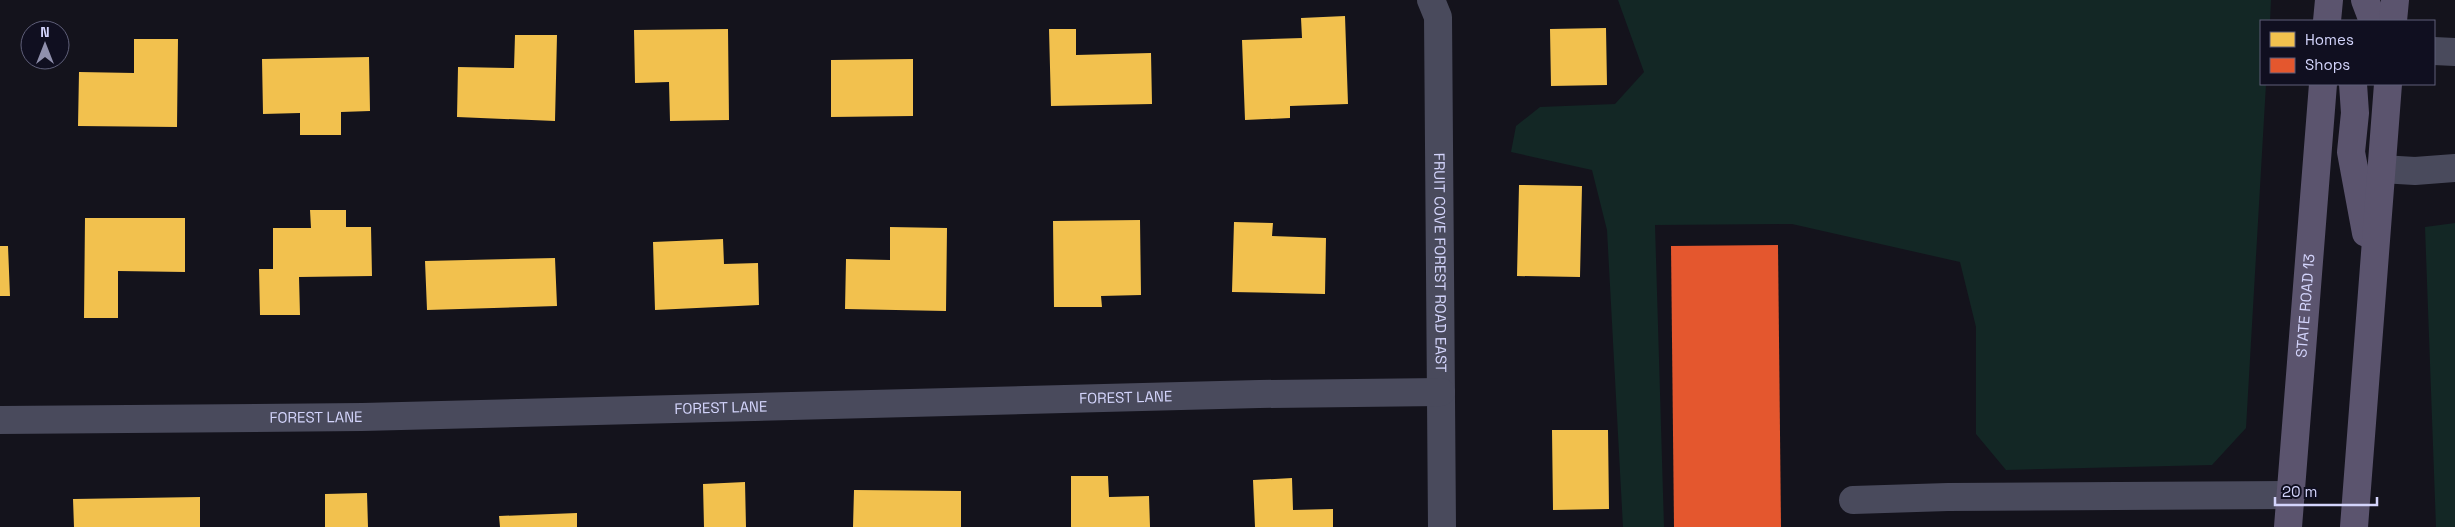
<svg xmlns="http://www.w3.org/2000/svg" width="2455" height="527" viewBox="0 0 2455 527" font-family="'Space Grotesk',sans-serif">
<rect width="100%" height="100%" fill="#14131c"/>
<path fill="#132725" d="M1618 0H2271L2270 21H2261V84H2266L2246 428 2212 465 2006 470 1976 434V327L1960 262 1792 224 1655 225 1664 527H1623L1607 230 1592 170 1511 152 1516 126 1540 107 1615 104 1644 72Z
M2455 223V527H2436L2425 227Z"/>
<path fill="#f2c14e" d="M1345 16 1348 104 1290 106V118L1245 120 1242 40 1302 38 1301 18Z
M1606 28 1607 85 1551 86 1550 29Z
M728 29 729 120 670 121 669 82 635 83 634 30Z
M1049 29H1076V55L1151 53 1152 104 1051 106Z
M515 35H557L555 121 457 117 458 67 514 68Z
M134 39H178L177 127 78 126 79 72 134 73Z
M369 57 370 111 341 112V135H300V113L263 114 262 59Z
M913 59V116L831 117V60Z
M1519 185 1582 186 1580 277 1517 276Z
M310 210H346V227H371L372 276 299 277 300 315H260L259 269H273V228H311Z
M85 218H185V272L118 271V318H84Z
M1140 220 1141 295 1101 296 1102 307H1054L1053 221Z
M1234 222 1273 223 1272 236 1326 238 1325 294 1232 292Z
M890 227 947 228 946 311 845 309 846 259 890 260Z
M723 239 724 264 758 263 759 305 655 310 653 242Z
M0 246H8L10 296H0Z
M555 258 557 306 427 310 425 261Z
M1552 430H1608L1609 509 1553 510Z
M1071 476H1108L1109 497 1149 496 1150 527H1071Z
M1292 478 1293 510 1333 509V527H1255L1253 480Z
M745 482 746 527H704L703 484Z
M854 490 961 491V527H853Z
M367 493 368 527H325V494Z
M200 497V527H74L73 499Z
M577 513V527H500L499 516Z"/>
<path fill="#e4572e" d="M1778 245 1781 527H1674L1671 246Z"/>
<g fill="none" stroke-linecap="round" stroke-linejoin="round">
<g stroke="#494a5c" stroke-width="28">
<path id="s1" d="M1431 0 1438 17 1442 527"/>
<path d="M2434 51 2455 52"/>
<path d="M2381 169 2415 171 2455 168"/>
<path id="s2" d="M0 420 362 417 1259 394 1441 392"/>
<path d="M1853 500 1948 497 2291 495"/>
</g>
<g stroke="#5b546e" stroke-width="28">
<path d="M2365 0 2373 21"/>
<path d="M2327 21 2329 0"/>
<path d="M2393 21 2395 0"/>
<path d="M2353 84 2355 113 2351 152 2366 233"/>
<path id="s3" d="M2288 527 2323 84"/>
<path d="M2354 527 2388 84"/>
</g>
</g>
<g text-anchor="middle" stroke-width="5" stroke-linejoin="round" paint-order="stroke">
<g font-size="15" fill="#d3d4fb" stroke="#100f20">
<text dy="5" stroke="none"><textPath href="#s1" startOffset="264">FRUIT COVE FOREST ROAD EAST</textPath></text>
<text dy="5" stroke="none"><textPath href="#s3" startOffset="222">STATE ROAD 13</textPath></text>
<text dy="5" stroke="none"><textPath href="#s2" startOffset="1126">FOREST LANE</textPath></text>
<text dy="5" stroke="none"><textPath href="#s2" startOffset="721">FOREST LANE</textPath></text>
<text dy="5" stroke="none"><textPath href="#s2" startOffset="316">FOREST LANE</textPath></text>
</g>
</g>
<rect x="2260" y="20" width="175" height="65" fill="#100f20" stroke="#5e5e78"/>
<rect x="2270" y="32" width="25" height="15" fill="#f2c14e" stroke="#5e5e78"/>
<text x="2305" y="45" font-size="15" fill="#d3d4fb">Homes</text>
<rect x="2270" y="58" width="25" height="15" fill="#e4572e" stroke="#5e5e78"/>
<text x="2305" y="70" font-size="15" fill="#d3d4fb">Shops</text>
<g transform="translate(45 45)"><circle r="24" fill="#100f20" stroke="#5e5e78"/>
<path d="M0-4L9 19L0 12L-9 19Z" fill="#9090ad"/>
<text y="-8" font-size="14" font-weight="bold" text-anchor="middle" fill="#d3d4fb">N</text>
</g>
<path d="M2275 497v8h102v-8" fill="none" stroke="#d3d4fb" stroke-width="2.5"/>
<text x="2282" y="497" font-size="15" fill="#d3d4fb" stroke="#100f20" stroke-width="4" paint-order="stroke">20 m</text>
</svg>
